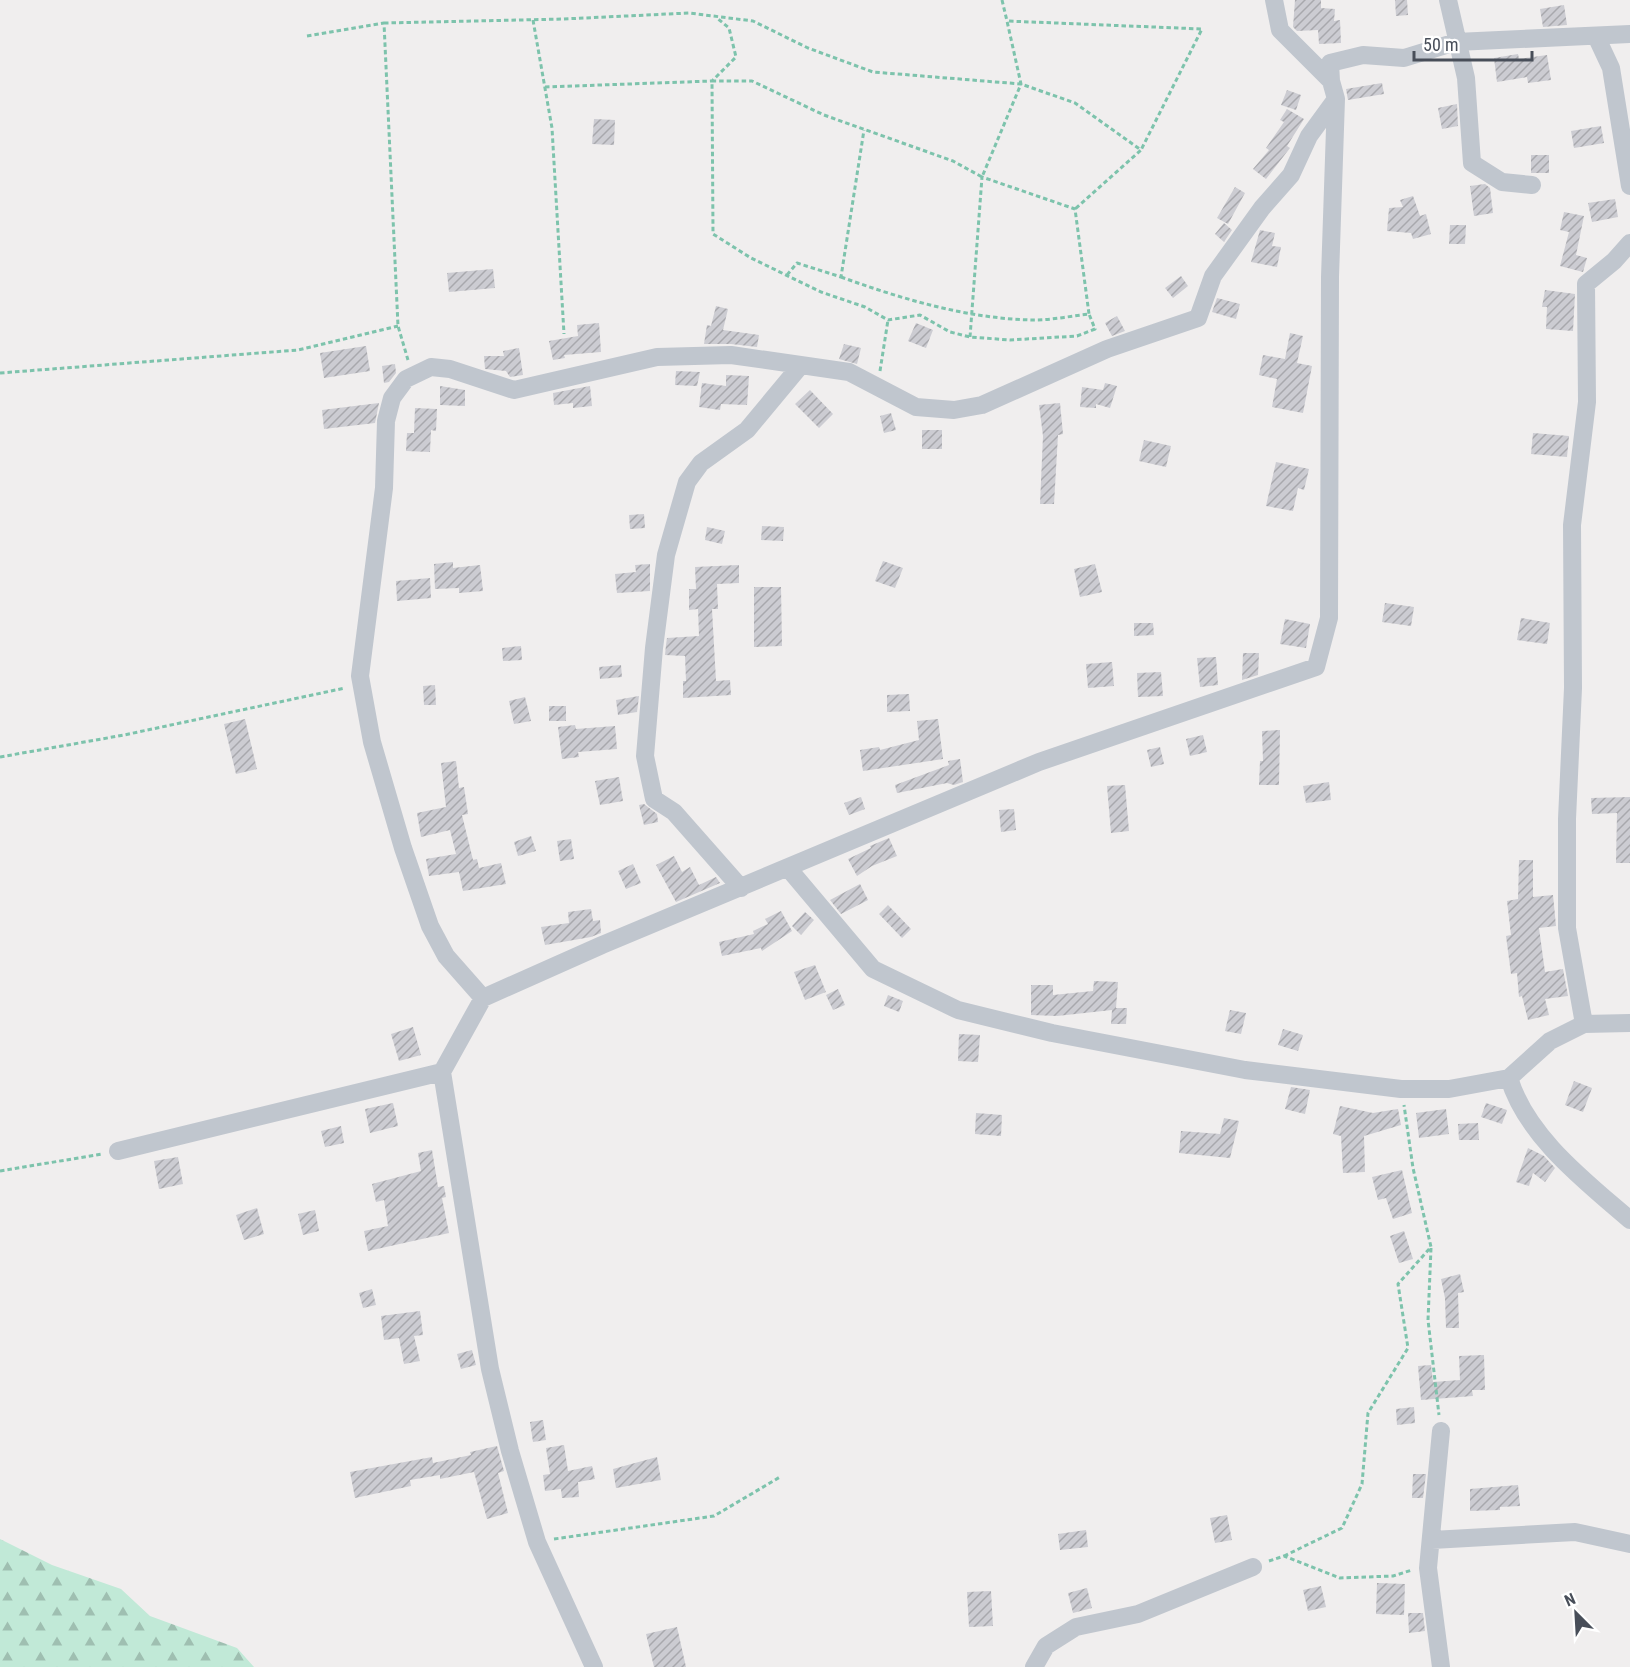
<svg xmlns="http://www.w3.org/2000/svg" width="1630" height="1667" viewBox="0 0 1630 1667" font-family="'Roboto Condensed',sans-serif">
<defs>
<pattern id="forest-firs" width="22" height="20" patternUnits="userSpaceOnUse" patternTransform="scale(1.5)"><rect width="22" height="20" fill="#c1e9d7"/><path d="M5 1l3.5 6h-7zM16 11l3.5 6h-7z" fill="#9fbfb1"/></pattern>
<pattern id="building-hatch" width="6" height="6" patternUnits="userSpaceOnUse" patternTransform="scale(1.5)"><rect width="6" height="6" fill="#ccccd2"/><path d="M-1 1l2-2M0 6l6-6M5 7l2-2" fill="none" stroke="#a8a8ad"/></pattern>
</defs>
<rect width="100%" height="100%" fill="#f0eeee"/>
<path fill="url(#forest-firs)" d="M0 1539 52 1565 121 1589 150 1616 237 1648 254 1667H0Z"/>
<path fill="url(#building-hatch)" d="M1295 0H1321V8L1335 9 1334 21 1340 20 1341 43 1319 44 1318 30 1297 31 1293 27Z
M1395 0H1407L1408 15 1396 16Z
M1564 5 1567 25 1543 27 1540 9Z
M1518 54 1519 59 1547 55 1551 80 1528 83 1527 77 1497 82 1494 58Z
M1382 83 1384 94 1348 100 1346 89Z
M1287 90 1301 95 1296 110 1281 105Z
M1457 104 1458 126 1442 129 1438 108Z
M1287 109 1304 119 1287 146 1290 148 1266 179 1253 169 1269 150 1266 148 1284 122 1280 120Z
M594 119 615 120 614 145 592 144Z
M1601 126 1604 143 1574 148 1571 131Z
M1531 155H1549V173H1531Z
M1485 184 1490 188 1493 213 1474 216 1470 186Z
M1235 187 1245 193 1228 224 1217 218Z
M1413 196 1420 216 1426 214 1431 234 1413 239 1411 233 1387 231 1389 208 1403 207 1400 200Z
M1615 199 1618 217 1592 222 1588 203Z
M1564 212 1584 216 1576 255 1587 258 1583 272 1560 266 1569 232 1560 230Z
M1224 223 1232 230 1224 242 1215 234Z
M1450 225H1466L1465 244H1449Z
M1260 230 1275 233 1272 246 1281 247 1277 267 1251 262Z
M493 269 495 288 449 292 447 273Z
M1181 276 1188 286 1173 298 1165 288Z
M1545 290 1575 294 1573 331 1546 329 1547 307H1542Z
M1217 298 1240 304 1236 319 1212 312Z
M716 306 728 309 723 330 759 335 757 347 731 344H704L707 325 711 326Z
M1117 316 1125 331 1112 336 1105 323Z
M599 323 601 352 564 355 565 358 553 360 549 341 578 336 577 325Z
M916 323 933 330 926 348 908 341Z
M1290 333 1303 336 1297 363 1312 366 1303 413 1272 407 1277 379 1259 375 1263 355 1285 359Z
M844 344 861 348 857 364 839 359Z
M366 346 370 371 324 378 320 353Z
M519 348 523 375 510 377 506 371 485 369 484 356H504L503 351Z
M395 364 396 373 389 382 384 383 382 366Z
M676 371 700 372 697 386 675 385Z
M726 375 749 376 747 405 721 404 720 410 699 407 702 383 726 386Z
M1105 383 1117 386 1110 408 1096 404V408L1080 407 1082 387 1103 390Z
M440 386 465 390V406L440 405Z
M590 386 592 406 573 408V403L554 405 553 393Z
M810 390 833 414 819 428 795 404Z
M379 403 375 423 324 429 322 410Z
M1060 403 1063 434 1058 435 1054 504H1040L1043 436 1039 405Z
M415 408 437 409 436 431 431 430 430 452 406 451 407 433H414Z
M891 413 896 430 884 433 880 416Z
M922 430H942V449H922Z
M1533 433 1569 436 1567 457 1531 454Z
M1144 440 1171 446 1166 467 1139 461Z
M1276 462 1309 469 1304 490 1298 488 1293 511 1266 506Z
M644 514 645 528 630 529 629 515Z
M762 526 784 527 783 541 761 540Z
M707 527 725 531 722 544 705 540Z
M883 561 903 568 895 588 875 581Z
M453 562V568L480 565 483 591 459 593V588L435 589 434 564Z
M650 564V591L617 593 615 574 636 572 635 565Z
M1095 564 1102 592 1080 597 1074 569Z
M739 565V583L717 584 718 609H712L716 681 730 680 731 695 683 698V681H686L685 656 665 655 666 645 667 638 699 636 698 609 689 610V589H696L695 567Z
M430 578 431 598 397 601 396 581Z
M754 587H781L782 646 754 647Z
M1385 603 1414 607 1411 626 1382 622Z
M1521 618 1550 623 1547 644 1517 640Z
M1285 619 1310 624 1306 648 1280 644Z
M1134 623H1153L1154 635 1134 636Z
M521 646 522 660 503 661 502 648Z
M1243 653H1259L1258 675 1242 680Z
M1216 657 1218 685 1200 687 1197 658Z
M1112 662 1114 686 1088 688 1086 664Z
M621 665 622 677 600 679 599 667Z
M1161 672 1163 696 1138 697 1137 673Z
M435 685 436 705H424L423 686Z
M909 694 910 711 887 712V695Z
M639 696 637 712 618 715 616 700Z
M525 697 531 721 514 724 509 701Z
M549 706H566V721H549Z
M245 719 257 769 236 774 224 724Z
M938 719 943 759 863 771 860 750 879 747 880 750 919 740 917 721Z
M575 725 576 729 615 726 617 749 578 752 579 757 562 759 558 727Z
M1280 730 1279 785H1259L1260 761H1263L1262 731Z
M1203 735 1207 752 1190 756 1186 739Z
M1160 747 1164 764 1151 767 1147 750Z
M960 759 963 782 954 785 947 783 897 793 895 785 949 765 948 761Z
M456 761 459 788 464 787 468 814 462 815 473 860 477 859 479 868 501 863 506 884 463 891 459 872 429 876 426 859 456 854 450 830 421 837 417 813 446 807 441 763Z
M619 777 623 801 600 805 595 781Z
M1329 782 1331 800 1306 803 1303 786Z
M1125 785 1129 831 1111 833 1107 786Z
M861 797 865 809 849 815 844 803Z
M1630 797V863H1616L1617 813 1592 814 1591 798Z
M644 804 657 814 658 822 644 825 639 805Z
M1014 809 1016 830 1001 832 999 810Z
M531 836 536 851 518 856 514 842Z
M889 838 897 856 872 866 857 876 848 859 871 848 870 846Z
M571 839 574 859 560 861 557 841Z
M674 856 682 872 690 867 699 885 716 877 720 883 676 902 656 865Z
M1519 860H1533V897L1553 895 1556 926 1539 928 1545 972 1563 969 1568 996 1545 999 1549 1015 1528 1020 1522 996 1519 997 1517 973 1511 974 1506 936 1511 935 1507 901 1518 899Z
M633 864 641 883 626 889 618 871Z
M860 884 868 900 841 914 830 900Z
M888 905 911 929 902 938 879 914Z
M591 909 593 921 600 920 601 933 591 937 545 945 541 927 569 923 568 912Z
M781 911 792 931 762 951 761 948 722 956 719 942 754 934 753 931 768 924 765 919Z
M805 912 814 920 801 935 792 926Z
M815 965 826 992 805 1000 794 972Z
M1094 981 1118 982 1116 1008H1127L1126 1024H1111L1112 1010 1057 1016 1031 1015V985H1053V995L1093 991Z
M838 989 845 1005 833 1010 826 995Z
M888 995 903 1001 899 1012 884 1006Z
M1230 1010 1246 1013 1241 1034 1225 1031Z
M413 1027 421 1055 399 1061 391 1034Z
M1283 1029 1303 1035 1298 1051 1278 1045Z
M959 1034 980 1035 978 1062 958 1061Z
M1574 1081 1592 1088 1583 1112 1565 1105Z
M1291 1087 1310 1090 1305 1114 1285 1109Z
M393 1103 398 1126 370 1133 365 1109Z
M1486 1103 1507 1110 1502 1124 1481 1117Z
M1340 1106 1373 1113 1398 1109 1401 1125 1364 1136 1365 1172 1343 1173 1341 1136 1333 1134Z
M1446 1109 1449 1134 1419 1138 1416 1113Z
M976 1113 1002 1115 1001 1136 975 1134Z
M1224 1118 1239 1121 1230 1158 1179 1153 1181 1131 1220 1134Z
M1478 1123 1479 1140H1459L1458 1124Z
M341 1126 344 1143 325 1147 321 1131Z
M1528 1148 1544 1156 1555 1168 1545 1182 1533 1173 1529 1186 1516 1182Z
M432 1150 438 1187 444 1186 446 1197 442 1198 449 1233 368 1251 364 1231 388 1226 384 1200 376 1202 372 1184 421 1171 418 1153Z
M178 1157 183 1184 159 1189 154 1161Z
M1402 1170 1412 1213 1393 1219 1386 1198 1378 1200 1372 1177Z
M257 1208 264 1234 244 1240 236 1215Z
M315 1210 319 1231 303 1235 298 1214Z
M1404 1231 1413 1259 1399 1263 1390 1236Z
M1460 1274 1464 1292 1458 1293 1459 1328H1446L1445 1298 1441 1279Z
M372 1289 376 1305 363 1308 359 1293Z
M420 1311 423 1335 414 1336 420 1361 404 1364 399 1338 384 1340 381 1316Z
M472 1350 476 1365 461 1369 457 1354Z
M1484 1355 1485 1390H1472L1473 1396 1421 1400 1418 1366 1431 1365 1433 1382 1460 1380 1459 1356Z
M1414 1407 1415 1423 1397 1425 1396 1409Z
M543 1420 546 1440 533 1442 530 1422Z
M564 1445 568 1471 592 1466 595 1479 578 1482 579 1497 562 1498 561 1489 545 1491 543 1475 550 1474 546 1448Z
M497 1446 504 1471 498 1473 508 1513 487 1519 474 1472 440 1479V1475L410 1480 411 1486 355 1498 350 1472 432 1457 433 1463 471 1455 470 1452Z
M657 1457 661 1480 616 1488 613 1469Z
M1413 1474H1426L1423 1498H1412Z
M1518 1485 1520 1506 1500 1507V1510L1470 1511V1489Z
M1227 1515 1232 1540 1215 1543 1210 1518Z
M1086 1530 1088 1547 1060 1550 1058 1534Z
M1377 1583 1405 1584 1404 1615 1376 1614Z
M1321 1586 1326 1607 1308 1611 1303 1590Z
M1087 1588 1092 1608 1073 1613 1068 1593Z
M991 1591 993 1626 969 1627 967 1592Z
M1408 1613H1423L1425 1631 1409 1633Z
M677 1627 686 1667H654L646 1634Z"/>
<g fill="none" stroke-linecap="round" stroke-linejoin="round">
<path stroke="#7dc3ac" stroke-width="3" stroke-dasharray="4.5 3" stroke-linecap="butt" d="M1002 0 1007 21
M533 20 552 128 564 334
M384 23 563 19 689 13 753 21 808 48 873 72 1021 84 1075 103 1141 150 1075 209
M307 36 384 23 398 326 408 360
M545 87 712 81 736 57 729 28 717 18
M787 275 797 263 841 277 864 130
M841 277C902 299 968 319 1034 320 1052 320 1071 316 1089 314L1095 329 1077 336 1010 340 970 337 950 332 920 315 888 320 865 307 821 292 751 258 713 234 712 81H752L824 115 953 161 982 177 1021 84 1007 21 1202 29 1141 150
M970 337 982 177 1075 209 1089 314
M880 371 888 320
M0 373 298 350 398 326
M0 757 124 735 345 688
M0 1171 102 1154
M1431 1248 1428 1320 1439 1415
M554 1539 714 1516 780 1477
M1284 1556 1342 1528 1362 1484 1368 1413 1408 1348 1398 1284 1431 1247 1413 1168 1404 1105
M1269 1561 1284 1556 1340 1578 1393 1576 1412 1570"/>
<path stroke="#c0c6ce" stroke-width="18" d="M1448 0 1466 78 1472 163 1502 182 1532 185
M1596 36 1611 68 1630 186
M1331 81 1330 63 1363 55 1404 58 1456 42 1630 34
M788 868 873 969 958 1010 1052 1033 1245 1070 1401 1089H1449L1509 1078 1550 1041 1584 1024 1630 1023
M741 888 674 812 654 799 645 756 654 648 666 555 687 482 701 463 747 430 801 365
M483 998 446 956 430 926 403 848 372 742 360 676 384 488 386 421 392 398 406 379 431 367 450 369 514 390 657 357 731 355 849 372 916 407 954 410 982 405 1107 349 1198 318 1213 276 1262 208 1291 175 1309 136 1336 99
M1584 1024 1567 928V819L1573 688 1572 525 1587 402 1586 284 1614 261 1630 243
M442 1072 490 1369 510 1451 537 1542 594 1667
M1509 1078C1527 1137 1585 1181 1630 1220
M118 1151 442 1072 483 998 602 945 1039 762 1316 667 1329 618 1330 277 1336 99 1331 81 1280 30 1274 0
M1432 1540 1575 1532 1630 1544
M1034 1667 1046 1646 1076 1627 1138 1614 1253 1567
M1441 1667 1428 1568 1441 1431"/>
</g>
<g transform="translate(1576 1613) rotate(336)" stroke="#ffffff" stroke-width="4.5" paint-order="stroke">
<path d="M0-4.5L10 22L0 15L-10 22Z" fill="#484e59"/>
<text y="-9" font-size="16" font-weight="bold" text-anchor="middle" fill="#484e59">N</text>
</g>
<path d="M1414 51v9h118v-9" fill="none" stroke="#484e59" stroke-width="3"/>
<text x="1423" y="51" font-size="18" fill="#484e59" stroke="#ffffff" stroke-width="4.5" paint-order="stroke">50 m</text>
</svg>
